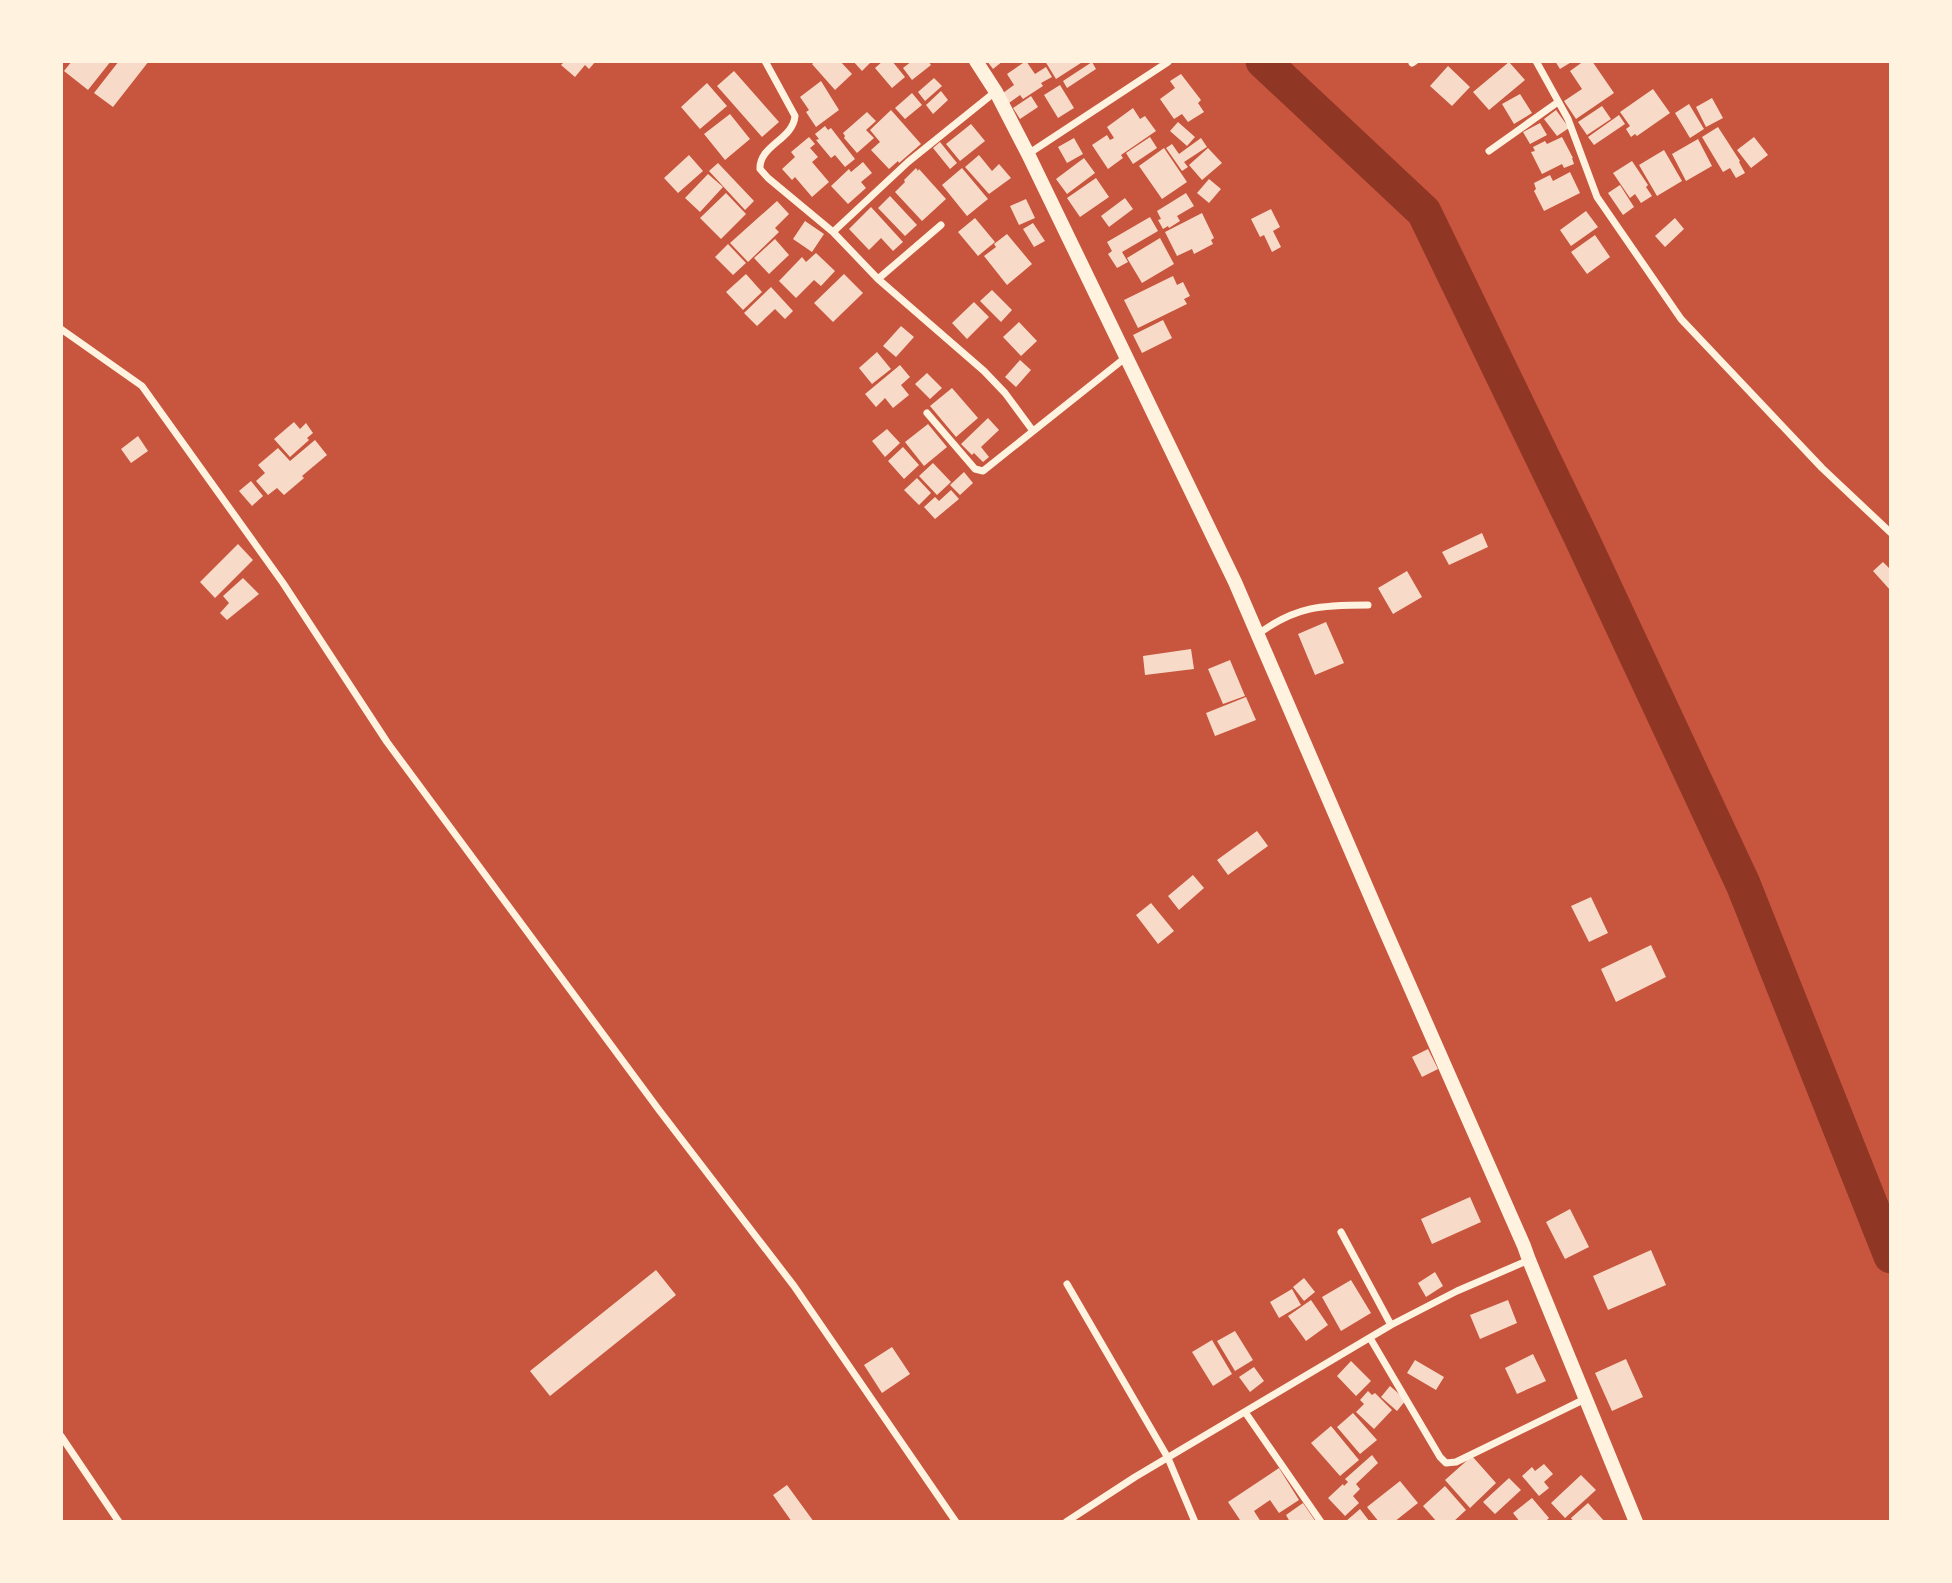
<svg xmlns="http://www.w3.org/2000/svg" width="1952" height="1583" viewBox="0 0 1952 1583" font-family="'Fira Sans Condensed',sans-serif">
<rect width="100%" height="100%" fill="#c8553d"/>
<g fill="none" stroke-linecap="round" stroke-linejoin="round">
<path stroke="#8f3625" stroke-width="35" d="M1263 61 1424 212 1581 537 1743 884 1891 1256"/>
</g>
<path fill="#f7dbc8" d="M72 61H111L88 90 64 71Z
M119 61H149L113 107 94 93Z
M565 61H596L589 69 585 65 575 77 561 65Z
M815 61H840L852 74 835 90 812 64Z
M853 61H869L870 63 862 71Z
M883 61H892L905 77 892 88 875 68Z
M912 61H928L931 65 912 80 903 68Z
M987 61H1003L993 69Z
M1026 61 1035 74 1046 67 1052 77 1041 83 1043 86 1023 99 1020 95 1009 103 1003 93 1014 85 1007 74Z
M1045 61H1084L1056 79Z
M1555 61H1573L1560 69Z
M1584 61H1592L1614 93 1576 119 1564 101 1582 89 1570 71Z
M1092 62 1096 69 1067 88 1063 81Z
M1509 62 1525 80 1489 110 1473 92Z
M1448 66 1470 87 1452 106 1430 86Z
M734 71 779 122 762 137 717 86Z
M1181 74 1201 100 1198 103 1204 112 1188 122 1182 114 1174 119 1160 99 1175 88 1170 81Z
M934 78 942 86 925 101 918 92Z
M821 81 839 110 816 127 806 112 809 110 800 97Z
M707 83 727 106 700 129 681 107Z
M1060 85 1074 108 1058 118 1044 95Z
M1653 89 1670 113 1637 136 1635 134 1631 137 1626 129 1630 126 1620 112Z
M941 91 948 100 933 114 926 105Z
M912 93 922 105 905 119 895 108Z
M1520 94 1532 113 1514 124 1502 104Z
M1031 96 1038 107 1020 119 1013 108Z
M1712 98 1723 118 1706 127 1696 107Z
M1689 104 1704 129 1690 138 1675 113Z
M1602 106 1611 119 1587 135 1578 122Z
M1133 108 1140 119 1145 116 1156 131 1121 155 1123 158 1108 169 1092 145 1107 135 1110 140 1114 138 1107 127Z
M891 110 921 144 899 163 898 161 889 169 871 150 880 142 870 130Z
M1556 110 1569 128 1557 136 1544 119Z
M867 112 876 121 866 130 874 138 857 153 844 138 845 136 843 133Z
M730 114 750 139 725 160 704 134Z
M1619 115 1625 124 1594 145 1588 137Z
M1178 122 1195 137 1187 146 1170 131Z
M1540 123 1547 135 1530 144 1523 132Z
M971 124 985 141 960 161 946 144Z
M825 126 828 130 831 128 855 159 845 167 835 155 831 158 816 140 819 139 815 134Z
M1718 127 1740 161 1739 162 1745 173 1736 178 1730 168 1723 172 1702 137Z
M809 137 815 144 810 148 818 157 812 162 829 182 812 197 795 177 792 180 782 169 795 157 791 152Z
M1150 137 1157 148 1133 164 1126 153Z
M1562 137 1573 158H1572L1574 164 1564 168 1562 164 1542 174 1531 152 1535 151 1533 147 1545 141 1547 144Z
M1754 137 1768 155 1751 168 1737 150Z
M1074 138 1083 154 1067 163 1058 147Z
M1201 138 1207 147 1184 162 1188 167 1182 171 1166 148 1172 144 1179 154Z
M1698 139 1712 166 1686 181 1672 154Z
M940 142 957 163 950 169 933 148Z
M1164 148 1187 182 1162 199 1139 166Z
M1208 148 1222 163 1202 180 1189 165Z
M1664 150 1682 181 1657 196 1639 165Z
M689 155 703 171 678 193 664 178Z
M979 155 992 171 999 164 1011 178 989 194 965 167Z
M1084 158 1095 173 1067 194 1056 179Z
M1632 161 1648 185 1646 187 1652 196 1641 203 1635 194 1630 198 1613 173Z
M863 162 872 173 861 182 866 188 848 204 831 186 849 169 851 172Z
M718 163 754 201 745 210 709 171Z
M916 168 918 171 919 169 946 199 922 221 895 192 905 182 904 180Z
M962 168 988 199 967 216 942 185Z
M1570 172 1580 193 1544 211 1534 191 1536 189 1534 183 1550 175 1553 181Z
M708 174 723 187 700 212 685 198Z
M1096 178 1109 197 1080 217 1067 198Z
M1209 179 1221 189 1209 203 1197 193Z
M1620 185 1634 207 1623 215 1608 193Z
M726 193 746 214 721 239 700 218Z
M1186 193 1194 206 1177 216 1180 221 1169 228 1168 226 1163 229 1158 220 1161 219 1157 211Z
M890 196 917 225 905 236 878 208Z
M1125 198 1133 209 1109 227 1101 216Z
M1026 199 1035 218 1019 225 1010 206Z
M777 201 789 214 775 228 779 232 748 262 730 243Z
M871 207 903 242 893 251 881 238 869 250 849 229Z
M1271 209 1280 227 1273 231 1281 247 1272 252 1264 235 1260 237 1251 219Z
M1586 211 1598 227 1571 246 1560 230Z
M1202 213 1214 238 1211 240 1213 244 1194 254 1192 249 1177 256 1165 232Z
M1150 217 1158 231 1122 252 1128 262 1117 268 1108 254 1112 251 1107 242Z
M975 218 995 242 978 256 958 232Z
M1675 218 1684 229 1665 247 1655 236Z
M805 221 824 234 812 252 793 239Z
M1033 223 1045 241 1034 247 1023 229Z
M1007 234 1032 264 1007 285 984 256 996 247 994 244Z
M1595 235 1610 257 1587 274 1571 252Z
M1160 238 1174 264 1142 283 1127 258Z
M775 239 789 255 769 274 754 258Z
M728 244 746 263 733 275 715 257Z
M816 253 835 271 821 286 814 280 796 298 779 281 802 257 806 262Z
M746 274 762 292 743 310 726 292Z
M844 274 863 293 833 322 814 303Z
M1173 276 1177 285 1183 282 1190 296 1184 299 1187 304 1138 328 1124 300Z
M771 287 793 311 785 319 775 309 757 326 744 313Z
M992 290 1012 310 1001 322 980 301Z
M974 302 989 317 967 339 952 323Z
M1163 320 1172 338 1142 353 1133 335Z
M1019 322 1037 341 1021 356 1003 337Z
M901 326 914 337 896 357 883 346Z
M877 352 891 369 872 384 859 368Z
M1020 360 1031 370 1016 387 1005 377Z
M900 365 910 377 901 385 909 395 893 408 885 398 876 407 865 394Z
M927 373 942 388 930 399 915 384Z
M952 388 978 418 956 437 930 406Z
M988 418 999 430 981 447 989 457 983 462 974 453 972 455 961 444Z
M294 422 300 429 306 423 313 433 307 438 309 440 290 457 274 439Z
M928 424 947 447 924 466 905 442Z
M887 429 900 443 885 457 872 441Z
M138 436 148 451 131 463 121 449Z
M315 440 327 455 302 476 304 478 284 495 277 488 268 495 256 481 265 473 258 465 278 448 290 461Z
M903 447 919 465 904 479 888 461Z
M933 463 951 482 937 495 919 476Z
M964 472 973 483 960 495 950 485Z
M917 478 931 493 919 505 904 490Z
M251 481 263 496 252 506 239 491Z
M951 490 959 499 935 519 924 507 935 497 939 501Z
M1482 533 1488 547 1449 565 1442 552Z
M238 544 253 560 215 598 200 582Z
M1883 562 1891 570V591L1873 571Z
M1407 571 1422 597 1393 614 1378 588Z
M243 578 259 594 227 620 220 613 229 603 223 596Z
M1326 622 1344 663 1315 675 1298 634Z
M1191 649 1194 669 1145 675 1143 656Z
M1230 660 1245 696 1223 704 1208 669Z
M1246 697 1256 720 1215 736 1206 713Z
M1257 831 1268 846 1228 875 1217 860Z
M1193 875 1204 888 1179 910 1168 896Z
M1591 897 1608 933 1589 942 1571 906Z
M1151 903 1174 931 1158 944 1136 915Z
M1651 945 1666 977 1616 1002 1601 969Z
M1428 1049 1438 1069 1422 1077 1412 1057Z
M1470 1197 1481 1222 1432 1244 1421 1219Z
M1570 1209 1589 1247 1565 1259 1546 1222Z
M1651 1250 1666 1285 1608 1310 1593 1276Z
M656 1270 676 1295 550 1396 530 1371Z
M1435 1272 1443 1286 1426 1297 1418 1283Z
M1304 1278 1315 1292 1304 1301 1293 1287Z
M1351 1280 1371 1313 1341 1331 1322 1297Z
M1292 1289 1301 1305 1279 1318 1270 1302Z
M1311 1300 1328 1325 1306 1341 1288 1316Z
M1508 1300 1517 1323 1480 1339 1470 1315Z
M1235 1331 1253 1360 1235 1371 1217 1341Z
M1212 1340 1232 1374 1213 1386 1192 1352Z
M892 1347 910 1374 882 1393 864 1365Z
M1533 1354 1546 1381 1517 1394 1505 1368Z
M1626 1359 1643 1397 1612 1411 1595 1373Z
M1415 1360 1444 1377 1436 1390 1407 1373Z
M1351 1361 1371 1381 1356 1396 1337 1376Z
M1254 1367 1264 1381 1250 1392 1239 1377Z
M1390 1386 1406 1400 1397 1411 1381 1397Z
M1368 1391 1372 1395 1375 1393 1392 1410 1374 1429 1356 1412 1364 1404 1360 1400Z
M1353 1413 1377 1440 1360 1454 1337 1427Z
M1331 1426 1359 1460 1340 1476 1311 1443Z
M1372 1455 1378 1463 1356 1484 1360 1489 1353 1496 1359 1503 1345 1516 1328 1498 1343 1484 1344 1486 1348 1482 1345 1479Z
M1472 1456 1496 1483 1470 1508 1445 1480Z
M1544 1464 1553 1474 1544 1482 1549 1488 1539 1496 1522 1476 1532 1467 1535 1471Z
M1279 1468 1299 1500 1279 1513 1270 1500 1254 1511 1261 1522 1240 1520 1228 1502Z
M1581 1475 1596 1490 1565 1518 1551 1503Z
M1509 1478 1521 1490 1495 1514 1483 1502Z
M1400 1481 1418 1503 1394 1522H1379L1367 1507Z
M787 1485 814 1522H792L773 1495Z
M1445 1486 1466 1510 1453 1522H1437L1423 1506Z
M1532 1498 1549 1518 1545 1522H1520L1513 1513Z
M1303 1503 1316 1522H1290L1286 1515Z
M1588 1503 1605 1522H1574L1571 1518Z
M1360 1509 1370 1522H1345Z"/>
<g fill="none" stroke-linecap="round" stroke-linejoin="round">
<path stroke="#fff3e0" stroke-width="7" d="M765 61 795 116C793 140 759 145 760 169L768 178 833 232 908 162 995 92
M1536 61 1568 119 1597 197 1681 319 1822 468 1891 533
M1412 63 1415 61
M1489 151 1558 102
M1028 154 1168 62
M833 232 878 279 984 371 1005 393 1033 431
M878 279 941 225
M61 329 142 386 283 583 387 742 659 1110 794 1286 956 1522
M927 413 975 469 983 471 1125 358
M1257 635C1295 606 1322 605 1368 605
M1341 1232 1391 1325
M1067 1284 1168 1458 1195 1522
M1370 1338 1440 1457 1446 1463 1456 1462 1585 1399
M1245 1412 1321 1522
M61 1436 119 1522
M1066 1522 1135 1477 1391 1325 1457 1291 1529 1260"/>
<path stroke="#fff3e0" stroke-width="14" d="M976 61 996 92 1028 154 1235 582 1382 923 1524 1246 1529 1260 1636 1522"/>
</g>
<rect width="1952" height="1583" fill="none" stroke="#fff3e0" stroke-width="126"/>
</svg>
